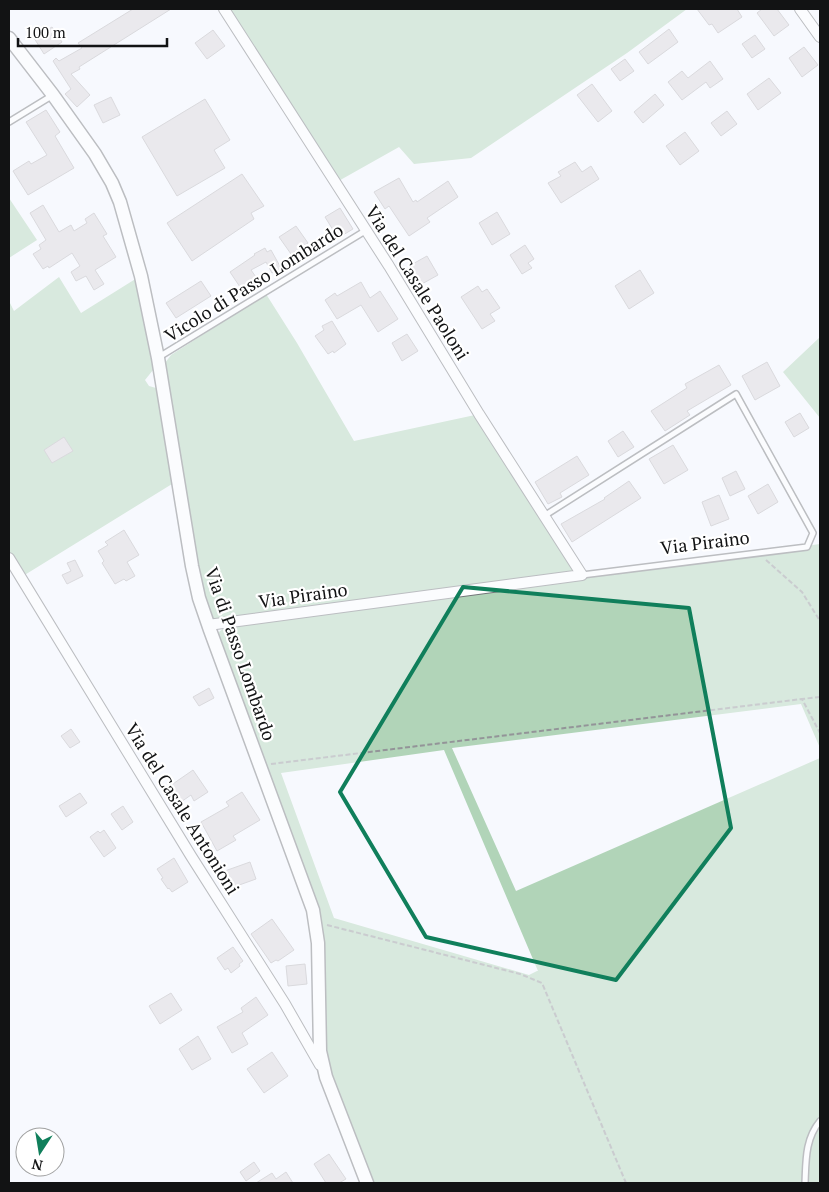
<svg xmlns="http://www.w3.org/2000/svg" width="829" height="1192" viewBox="0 0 829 1192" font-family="'PT Serif',serif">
<rect width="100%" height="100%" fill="#f7f9fe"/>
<path fill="#b1d4b8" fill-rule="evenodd" d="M224 9H687L627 53 471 158 414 164 399 147 335 183Z
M9 198 37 240 9 258Z
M59 277 81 313 137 278 153 370 145 380 149 386 156 388 172 484 23 576 9 552V301L14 311Z
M266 294 297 343 354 441 475 415 572 569V571L571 573 212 621 198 575 165 363 171 355Z
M820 337V418L783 372Z
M820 544V748L801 704 452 748 516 891 820 758V1183H371L326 1060 323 945 218 637 219 632 227 625ZM444 750 538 971H537L529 975 334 918 281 773Z"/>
<path fill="#d9d5da" stroke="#b5b2b6" d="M133 9H171L79 67 80 69 71 74 90 95 77 107 65 94 71 89 53 61 56 58 59 61 82 48 78 43Z
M697 9H737L742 17 718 33 712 24 709 25Z
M762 9H777L789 25 774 36 757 13Z
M52 27 62 42 44 54 34 38Z
M669 29 678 42 648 64 639 52Z
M213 30 225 46 207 59 195 43Z
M755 35 765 49 752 58 742 44Z
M804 47 818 65 802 77 789 58Z
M625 59 634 71 620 81 611 69Z
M710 61 723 79 710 88 706 82 682 100 668 82 682 71 688 78Z
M769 78 781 93 758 110 747 94Z
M592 84 612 111 598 122 577 95Z
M655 94 664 105 643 123 634 112Z
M111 97 120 115 103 123 94 105Z
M205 99 230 140 214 150 225 168 177 196 142 137Z
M46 110 60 132 55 136 74 168 28 195 13 171 29 161 31 164 47 155 26 122Z
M727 111 737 124 721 136 711 123Z
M685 132 699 151 680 165 666 146Z
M575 162 582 172 591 166 599 179 561 203 548 183 561 176 558 172Z
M242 174 264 206 251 213 254 219 192 261 167 223Z
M399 178 413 202 416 200 417 202 448 181 458 197 427 218 430 222 409 236 389 206 385 209 374 192Z
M43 205 59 232 71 225 74 231 87 223 85 219 94 213 107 234 103 236 116 257 95 270 104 284 94 290 86 276 76 281 71 272 80 266 72 253 49 268 48 266 43 269 33 254 41 249 39 245 46 240 30 213Z
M340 208 353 229 338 238 325 217Z
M497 212 510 234 492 245 479 223Z
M296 226 308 243 291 254 279 237Z
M525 245 534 259 528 263 532 268 522 274 510 255Z
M265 248 267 252 271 250 281 268 272 273 266 262 251 270 258 280V283L244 293 230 272 255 255 254 254Z
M427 256 438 275 420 285 409 266Z
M640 270 654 293 629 309 615 286Z
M201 281 211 296 176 318 166 303Z
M361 282 370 298 380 291 398 319 378 332 361 305 337 319 325 300 335 293 337 296Z
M478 286 482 292 487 289 500 308 490 314 495 321 482 329 461 297Z
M332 321 346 344 334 353 333 351 328 354 315 336 324 330 322 326Z
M407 334 418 351 402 361 392 343Z
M767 362 780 386 755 400 742 376Z
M719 365 731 385 687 411 690 415 665 431 651 411 687 388 685 384Z
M800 413 809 428 794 437 785 422Z
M623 431 634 447 618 457 608 441Z
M64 437 73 451 52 463 44 450Z
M673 445 688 470 664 484 649 459Z
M577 456 589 475 560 493 562 497 548 504 535 482Z
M736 471 745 489 730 496 722 478Z
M629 481 641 498 572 542 561 524 605 499 604 498Z
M768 484 778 502 758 514 748 496Z
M719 495 729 519 711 526 702 502Z
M124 530 139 555 127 562 135 576 126 581 124 579 115 584 102 563 104 561 98 551 108 545 105 542Z
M75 560 83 576 67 584 62 575 71 571 67 563Z
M209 688 214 698 199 706 193 697Z
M71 729 80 742 70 748 61 736Z
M193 770 208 792 194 801 191 795 178 804 167 788Z
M242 792 260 820 233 836 236 840 217 851 201 822 229 806 226 802Z
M80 793 87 803 66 817 59 806Z
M123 806 133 822 122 830 111 814Z
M104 830 116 848 104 857 90 837 98 831 100 833Z
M174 858 188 882 172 892 169 888 168 889 161 879 163 878 157 869Z
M250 862 256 879 228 889 222 872Z
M272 919 294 950 278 961 276 960 271 963 251 934Z
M233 947 243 961 239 964 240 966 231 973 228 968 225 970 217 958Z
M305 964 307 984 288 986 286 966Z
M171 993 182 1010 160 1024 149 1006Z
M256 997 268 1015 242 1033 248 1044 232 1053 217 1027 243 1012 241 1008Z
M198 1036 211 1059 192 1070 179 1049Z
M272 1052 288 1076 264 1093 247 1069Z
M329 1154 346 1179 339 1183H326L314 1164Z
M254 1162 260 1171 246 1181 240 1172Z
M286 1172 293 1183H256L272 1173 276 1179Z"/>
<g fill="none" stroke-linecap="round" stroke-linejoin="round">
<g stroke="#737579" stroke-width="8">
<path id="service" d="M9 122 53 95
M159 357 365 231
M544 516 736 394 813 533 807 547 582 575
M805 1183C806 1161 805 1139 820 1121"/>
</g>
<g stroke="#737579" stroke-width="12">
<path id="minor" d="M800 9 820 37
M9 558 191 856 285 1004 320 1065
M208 625 582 575 479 414 389 266 224 9"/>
</g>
<g stroke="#737579" stroke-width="15">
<path id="tertiary" d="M9 38 53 95 95 154 112 183 120 202 141 276 158 358 192 566 199 598 210 630 313 910 318 943 320 1051 326 1077 367 1183"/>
</g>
<path stroke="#939498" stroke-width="2" stroke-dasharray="5 2.5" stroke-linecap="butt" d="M766 560 802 592 820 621
M820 697 802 699 820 733
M271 764 802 699
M327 925 520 974 542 983 626 1183"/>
<use href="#service" stroke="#fff" stroke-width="5"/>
<use href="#minor" stroke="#fff" stroke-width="10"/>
<use href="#tertiary" stroke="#fff" stroke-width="12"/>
</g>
<path d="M0 0H829V1192H0ZM463 587 689 608 731 828 616 980 426 937 340 792Z" fill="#f7f9fe" fill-opacity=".55" fill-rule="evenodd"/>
<path fill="none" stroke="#107f5b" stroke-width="4" stroke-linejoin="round" d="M463 587 689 608 731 828 616 980 426 937 340 792Z"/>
<g text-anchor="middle" stroke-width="4.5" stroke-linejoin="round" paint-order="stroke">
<g font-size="18" fill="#121314" stroke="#fff">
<text transform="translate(254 283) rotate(-32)" y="6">Vicolo di Passo Lombardo</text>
<text transform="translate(417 283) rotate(58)" y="6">Via del Casale Paoloni</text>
<text transform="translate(705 543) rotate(-7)" y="6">Via Piraino</text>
<text transform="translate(303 596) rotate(-8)" y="6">Via Piraino</text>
<text transform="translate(240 654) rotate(71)" y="6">Via di Passo Lombardo</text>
<text transform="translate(182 809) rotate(58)" y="6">Via del Casale Antonioni</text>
</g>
</g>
<rect width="829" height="1192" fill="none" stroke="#121314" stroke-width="20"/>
<g transform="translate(40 1152) rotate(192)"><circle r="24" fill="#ffffff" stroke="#a0a1a1"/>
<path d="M0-4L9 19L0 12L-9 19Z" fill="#107f5b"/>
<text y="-8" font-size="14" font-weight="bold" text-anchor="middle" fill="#121314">N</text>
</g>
<path d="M18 38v8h149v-8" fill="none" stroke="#121314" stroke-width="2.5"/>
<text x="25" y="38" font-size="15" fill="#121314" stroke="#ffffff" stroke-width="4" paint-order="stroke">100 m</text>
</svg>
